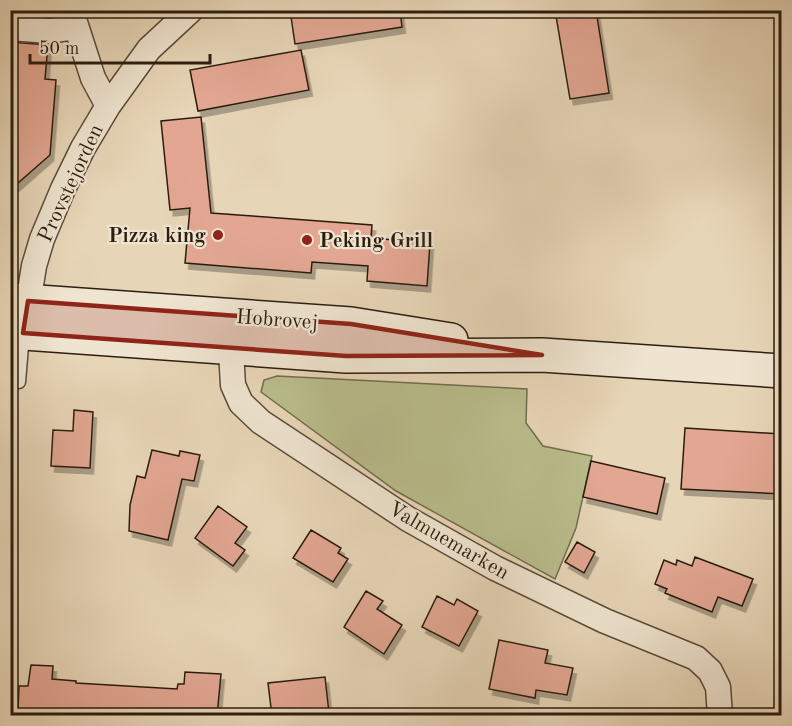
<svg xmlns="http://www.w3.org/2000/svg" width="792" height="726" viewBox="0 0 792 726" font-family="'Old Standard TT',serif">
<defs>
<filter id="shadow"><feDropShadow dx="3.5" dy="6" stdDeviation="0" flood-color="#0004"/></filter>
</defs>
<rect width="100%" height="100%" fill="#e7d5b7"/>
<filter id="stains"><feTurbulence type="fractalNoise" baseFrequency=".00333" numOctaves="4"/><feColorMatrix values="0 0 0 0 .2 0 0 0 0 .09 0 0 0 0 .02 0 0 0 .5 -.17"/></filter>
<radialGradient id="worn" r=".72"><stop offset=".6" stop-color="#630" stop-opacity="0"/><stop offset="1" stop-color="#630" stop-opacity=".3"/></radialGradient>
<path fill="#b9bc8c" stroke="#726d4e" stroke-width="1.5" d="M277 376 527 389 526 423 543 446 592 456 576 528 555 579 396 491 261 392 264 380Z"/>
<path fill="#e2a692" stroke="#2c1e0f" stroke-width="1.5" filter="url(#shadow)" d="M290 10H400L402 27 295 44Z
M555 10H596L609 93 570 99Z
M10 42 48 45 45 79 56 80 50 155 10 190V139L15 96 10 95Z
M301 50 309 90 198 111 190 70Z
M201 117 211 213 372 225 371 238 430 243 427 286 367 281 368 266 312 262 311 273 185 263 190 208 170 210 161 121Z
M74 410 93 412 90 468 51 466 53 430 73 431Z
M685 428 782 434V494L681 489Z
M152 450 179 456 180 451 200 455 194 481 182 479 168 540 129 531 130 505 137 476 145 478Z
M591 461 665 478 657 514 583 497Z
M218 506 247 527 235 543 245 550 233 566 195 538Z
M311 530 341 548 338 553 348 559 333 582 293 558Z
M577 542 595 552 584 573 565 562Z
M695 557 753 579 742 606 718 597 712 612 665 593 667 589 655 584 664 560 676 565 677 560 692 566Z
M366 591 383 601 377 609 402 625 384 654 344 627Z
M437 596 454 605 457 599 478 611 459 646 422 627Z
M499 640 548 650 545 663 573 668 567 695 536 690 535 698 489 689Z
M31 665 53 666 52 679 76 681V683L177 689 178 684H184L185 672 221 674 217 716H104L18 711 19 686H28Z
M325 677 329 713 272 716 268 683Z"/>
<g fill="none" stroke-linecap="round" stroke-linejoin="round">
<g stroke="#5b4c39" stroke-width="15">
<path id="lane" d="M19 382 23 334"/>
</g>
<g stroke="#5b4c39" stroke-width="27">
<path id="street" d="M71 10 93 78 108 106
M10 28 50 31 76 27
M26 316 34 266 42 239 63 189 83 148 108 106 149 49 191 10
M230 334 233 385 241 403 261 422 408 519 495 568 605 621 696 658 710 671 718 687 720 716"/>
</g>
<g stroke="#2c1e0f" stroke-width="36">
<path id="secondary" d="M10 300 351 324 451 340
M10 332 346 356 542 355 782 371"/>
</g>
<use href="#lane" stroke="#efe4d0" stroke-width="12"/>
<use href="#street" stroke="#efe4d0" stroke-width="24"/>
<use href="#secondary" stroke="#efe4d0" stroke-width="33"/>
</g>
<path fill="#8f2418" fill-opacity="0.2" stroke="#8f2418" stroke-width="4.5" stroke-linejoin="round" d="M28 301 351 324 542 355 346 356 23 333Z"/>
<g fill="#8f2418" stroke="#efe4d0" stroke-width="2">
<circle cx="218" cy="235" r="6"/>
<circle cx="307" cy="240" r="6"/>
</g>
<g text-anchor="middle" stroke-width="4.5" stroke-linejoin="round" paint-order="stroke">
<g font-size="21" fill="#2c1e0f" stroke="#efe4d0">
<text transform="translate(70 183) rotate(-65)" y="7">Provstejorden</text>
<text transform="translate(277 319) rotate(4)" y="7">Hobrovej</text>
<text transform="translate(449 540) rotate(30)" y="7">Valmuemarken</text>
</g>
<g font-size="21" font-weight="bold" fill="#2c1e0f" stroke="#efe4d0" text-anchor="end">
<text x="206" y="242">Pizza king</text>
<text x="319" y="247" text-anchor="start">Peking Grill</text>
</g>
</g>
<rect width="792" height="726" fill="none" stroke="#e7d5b7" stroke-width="36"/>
<rect x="12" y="12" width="768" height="702" fill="none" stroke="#2c1e0f" stroke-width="3"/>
<rect x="18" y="18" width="756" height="690" fill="none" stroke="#2c1e0f" stroke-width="1.5"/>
<path d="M30 54v9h180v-9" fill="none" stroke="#2c1e0f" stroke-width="3"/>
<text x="39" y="54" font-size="18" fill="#2c1e0f" stroke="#efe4d0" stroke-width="4.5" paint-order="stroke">50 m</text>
<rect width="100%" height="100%" filter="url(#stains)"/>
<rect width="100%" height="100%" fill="url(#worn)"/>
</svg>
